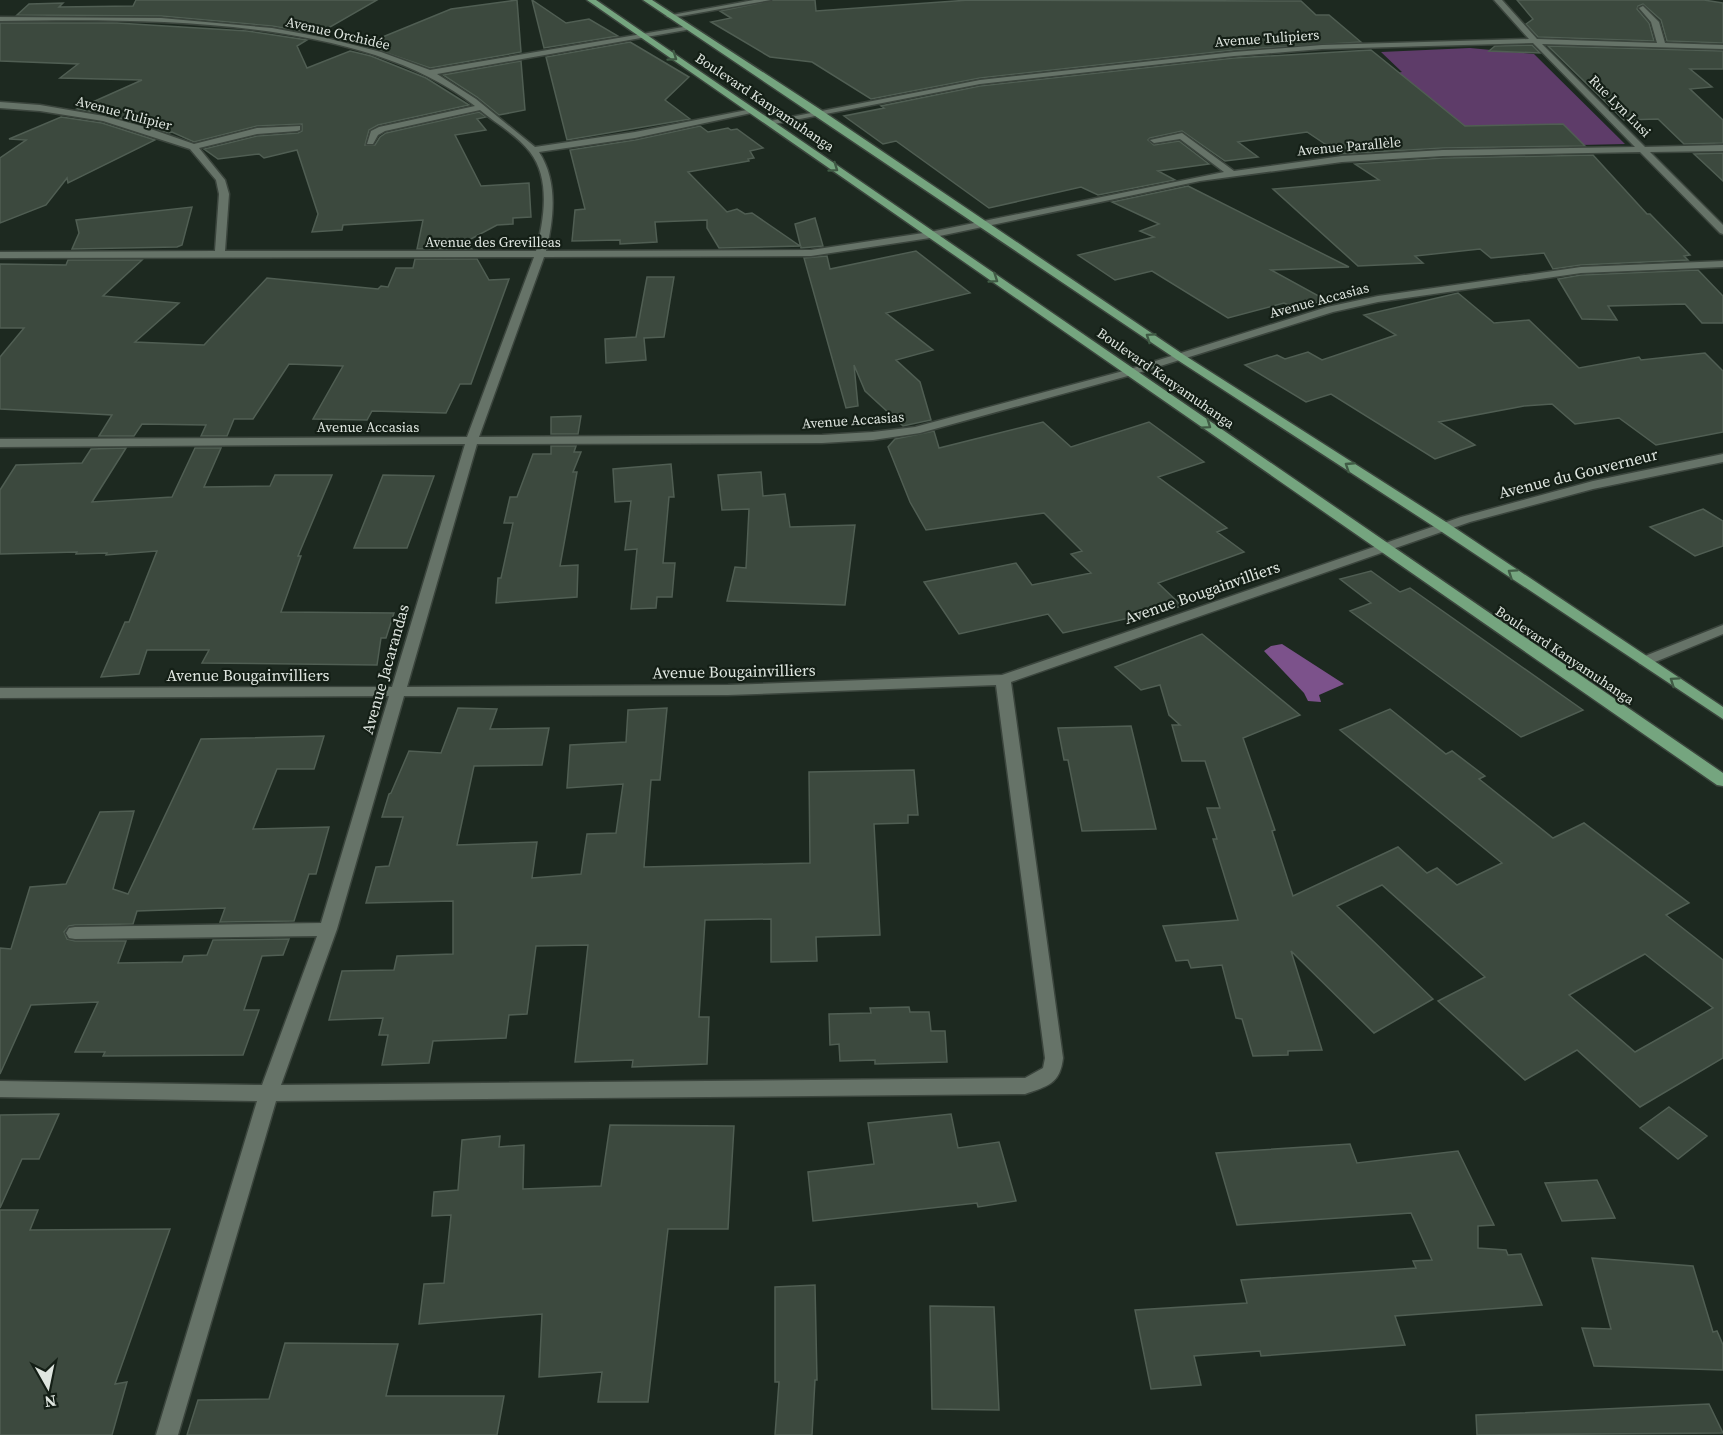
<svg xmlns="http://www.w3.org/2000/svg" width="1723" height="1435" viewBox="0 0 1723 1435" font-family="'Source Serif 4',serif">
<rect width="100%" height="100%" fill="#1d2920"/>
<path fill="#5e3c69" d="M1470 48 1534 54 1625 144 1405 149 1384 75 1402 72 1381 52Z"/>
<path fill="#7c528b" d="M1282 644 1344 684 1319 695 1321 702 1308 701 1304 693 1264 651 1271 646Z"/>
<path fill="#3c493e" stroke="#505e53" stroke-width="1.5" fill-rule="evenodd" d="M136 0H377L318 34 272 26 161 16 17 15 29 4 63 3 59 7 133 6Z
M517 0 521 52 430 68 363 45 451 9Z
M532 0 566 23 589 19 618 36 544 48Z
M773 0H815L816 11 969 0 1301 1 1316 15H1329L1361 42 1234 50 980 78 871 99 812 62 770 57 711 22 731 18 720 11Z
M1517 0H1704L1723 3V43L1667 41 1661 20 1643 4 1638 6 1637 9 1649 23 1654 41 1538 37 1526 24 1533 19Z
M0 23H117L247 31 307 40 297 46 307 68 350 51 371 56 426 78 469 105 378 125 369 130 365 145H375L380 137 386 133 479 112 486 117 477 119 486 130 455 135 481 186 529 183 531 217 513 218V224L497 225 467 241 472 249H417L423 220 343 225 342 230 312 232 318 214 297 150 264 158 259 154 218 159 204 149 257 136 298 133 302 131V124L257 126 194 142 172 132 169 133 105 114 77 109 142 80 60 78 78 64 0 61Z
M630 42 689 77 665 100 690 119 567 140 546 57Z
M1532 45 1540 53 1489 51 1495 46Z
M1548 46 1723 51V69H1690L1712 87 1690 89 1723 120V143L1684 144 1658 119 1624 120Z
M1371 50 1465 126 1563 124 1585 146 1443 148 1340 154 1307 132 1238 142 1258 157 1225 161 1182 131 1150 138 1148 140 1154 145 1179 141 1209 164 1158 171 1175 180 1098 195 1081 187 989 208 896 141 883 144 844 116 884 108 881 106 980 86 1234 58Z
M521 61 525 110 499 115 477 97 443 75Z
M61 117 102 123 155 140 68 183 67 178 46 205 0 223V158L26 140 9 139Z
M700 126 708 132 728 128 731 130 737 129 763 148 750 151 754 158 748 159 749 161 688 172 727 212 737 209 745 214 752 213 800 246 719 248 707 228V220L655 222 657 242 620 244V240L572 241 575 210 585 209 570 150 635 140Z
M1723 153V181L1694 154Z
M1593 155 1647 214H1650L1690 255 1684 256 1688 260 1581 265 1553 269 1544 253 1491 258 1480 249 1415 256 1423 263 1358 266 1273 189 1379 180 1355 164 1443 158Z
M1188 186 1349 267 1271 270 1326 300 1297 309 1284 303 1228 318 1152 271 1115 280 1078 255 1154 237 1140 231 1159 224 1112 202Z
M192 207 182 245 177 247 72 249 79 233 76 220Z
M815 218 823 246 801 248 795 224Z
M916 251 970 293 886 313 933 350 896 360 920 382 931 420 903 426 865 391 854 365 858 406 846 408 804 258 827 256 830 269Z
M415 259H477L489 280 509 279 471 384H460L446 413 372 411 367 420 313 419 343 366 289 364 253 419H234L227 436H201L206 425 142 424 134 436H99L112 415 0 409V357L24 328H0V264L66 265 68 260H142L103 296 179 303 135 342 204 345 267 278 378 289 381 286 388 287 396 268H413Z
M1698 270 1723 296V323H1702L1685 304 1608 306 1617 320 1582 319 1558 279 1581 275Z
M647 277H674L664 337 644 338 646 360 606 363 605 339 636 337Z
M1458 293 1494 323 1529 320 1579 368 1639 357 1641 360 1705 353 1723 371V432L1656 445 1619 418 1575 424 1552 404 1524 406 1439 422 1475 445 1435 459 1331 394 1306 402 1245 365 1277 355 1285 359 1308 352 1322 360 1396 335 1364 315Z
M581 416 578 434H551V417Z
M1043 422 1071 447 1149 422 1204 462 1158 477 1227 528 1217 532 1244 552 1158 583 1182 606 1063 633 1048 614 959 634 924 582 1016 563 1032 585 1091 573 1071 554 1082 551 1044 513 926 530 910 502 888 447 895 439 934 431 939 448Z
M551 446H576L574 452H581L573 472H577L560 566 578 565 577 597 496 603 498 578H501L513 523H504L510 497H517L533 454H551Z
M126 448 92 502 172 497 195 448H221L204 487 270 486 275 475H332L298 556H301L281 612 394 613 386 638H381L377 665 202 663 209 650H147L139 674 101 677 125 622H129L157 551 106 555 107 553 76 554 77 552 0 554V490L16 465 82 463 91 449Z
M671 464 674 497H669L663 563H675L672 597H657L656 608 631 609 637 549 625 550 631 501 615 502 613 469Z
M761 472 763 496 785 494 790 527 855 525 845 605 727 601 735 567 746 568 749 509 722 510 718 475Z
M383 475 434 476 407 548H354Z
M1703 509 1723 521V546L1695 556 1650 527Z
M1371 571 1400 592 1410 588 1583 710 1521 737 1350 611 1371 603 1340 579Z
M1202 634 1300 715 1243 738 1275 830 1272 831 1293 896 1398 847 1427 873 1437 868 1457 885 1502 863 1340 730 1390 709 1446 754 1452 751 1485 776 1479 779 1553 838 1584 823 1689 903 1666 915 1723 960V1058L1640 1107 1577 1050 1525 1080 1438 1001 1485 977 1382 885 1337 906 1433 999 1374 1033 1291 951 1322 1050 1288 1051V1055L1253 1056 1242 1019 1236 1018 1222 965 1191 968 1188 960 1176 961 1163 926 1238 920 1213 839H1217L1207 808H1220L1205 761H1182L1172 725H1180L1169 715 1160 685 1141 690 1115 667ZM1645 954 1713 1008 1635 1052 1569 995Z
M458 708 497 709 490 729 549 728 542 765 474 766 457 845 537 842 532 878 581 874 587 834 616 833 623 784 567 788 570 745 626 742 628 710 667 708 660 780H651L644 867 810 863 809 772 914 770 918 815H908V823L874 824 880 935 816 937 817 961 771 962V919L705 920 699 1017H709L707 1064 632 1067 633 1060 575 1062 588 945 536 946 527 1014 509 1015 506 1038 433 1041 429 1063 382 1065 388 1035H379L383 1018 329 1020 342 971 394 970 397 956 453 954V901L366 903 376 867 389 866 403 817H382L389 794 391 793 409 751 441 753Z
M1131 726 1156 829 1082 831 1068 760H1064L1058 728Z
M324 736 314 769H277L253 829 329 827 316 874H309L294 921 220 922 225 908 137 911 133 924 75 925 69 926 64 932 67 939 75 941H126L118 963 182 962 184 956 207 955 213 940 289 939 283 955 262 956 244 1010H259L243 1055 103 1056 105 1052H75L98 1002 31 1005 0 1074V948L11 949 30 887 66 884 100 812 134 811 113 889 128 894 201 739Z
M909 1007 910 1012H929L931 1031H945L947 1062 875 1064V1060L840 1061 839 1044 830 1045 829 1014 871 1013 870 1008Z
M1669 1107 1707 1136 1678 1159 1640 1128Z
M59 1114 39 1159H22L0 1208V1115Z
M951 1114 958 1148 999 1142 1016 1201 978 1207 977 1203 813 1221 808 1172 874 1164 868 1123Z
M610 1125 734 1126 728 1229H668L648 1402H598L602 1372 539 1377 542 1314 419 1324 424 1284 444 1283 451 1215 432 1216 434 1192 458 1190 462 1140 500 1136 499 1147 524 1145 523 1189 601 1186Z
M1350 1144 1357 1163 1458 1151 1494 1225 1478 1226V1248L1506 1250 1508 1255 1521 1254 1542 1305 1395 1316 1405 1345 1261 1356 1260 1351 1194 1356 1201 1385 1151 1389 1135 1310 1247 1303 1241 1280 1416 1268 1413 1261 1432 1260 1411 1213 1237 1225 1216 1153Z
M1597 1180 1615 1218 1562 1221 1545 1183Z
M0 1210H38L30 1230 170 1229 115 1384 127 1382 112 1435H0Z
M1592 1258 1693 1266 1713 1332 1717 1331 1723 1345V1370L1594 1366 1582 1328 1611 1329Z
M815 1285 817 1380H815L812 1435H775L779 1382H775V1287Z
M930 1306 994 1307 999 1410 932 1409Z
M285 1343 398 1344 386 1396H504L497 1435H187L198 1400 269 1399Z
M1709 1404 1723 1433 1477 1435 1476 1415Z"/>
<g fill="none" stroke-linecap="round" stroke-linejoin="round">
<g stroke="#3b453d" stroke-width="3">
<path id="minor" d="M754 0H771L670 18 666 16Z
M1494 0H1502L1537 39 1657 43 1651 22 1639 8 1643 6 1659 22 1665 43 1723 45V49L1542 44 1645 147 1723 145V151L1650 152 1723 225V234L1720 233 1640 152 1443 156 1342 162 1200 181 930 238 811 256 544 257 479 437 822 435 873 432 915 427 1127 370 1327 307 1378 296 1581 267 1723 261V267L1581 273 1378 302 1333 312 1135 374 920 433 873 440 822 443 477 444 407 687 728 685 1002 675 1461 517 1593 481 1723 454V462L1593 489 1470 522 1011 682 1063 1058C1060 1084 1048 1086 1025 1094L276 1101 178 1435H156L257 1101 0 1097V1081L262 1085 317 936 75 939 69 938 66 933 69 928 75 927 321 923 389 696 0 698V688L392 687 465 444 0 447V439L467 437 534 257 0 258V252L215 251 219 194 216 180 190 149 103 121 40 111 0 108V102L40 105 104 116 145 127 194 144 257 128 300 126V130L297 131 257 134 199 148 225 180 229 194 225 251H536C544 220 551 179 530 152 517 135 495 123 480 110L385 131 378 135 373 144H367L371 131 379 127 475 106C360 15 141 19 0 21V17L161 18 272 28 326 38 381 52 430 70 689 26 690 28 686 30 437 74 476 99 535 147 635 132 752 109 756 112 635 138 539 152C558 181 554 218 546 251L811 250 930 232 1224 172 1180 139 1154 143 1150 140 1182 133 1234 171 1342 156 1443 150 1635 147 1533 43 1322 49 1234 56 980 84 769 125 765 122 980 80 1234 52 1322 45 1529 39ZM996 685 1045 1058 1043 1068 1025 1078 281 1085 337 929 404 696 728 695Z
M1723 625V634L1650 664H1640L1638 661 1640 658Z"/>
</g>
<g stroke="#3b453d" stroke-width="3">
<path id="major" d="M587 0H596L1723 773V786L1717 785Z
M643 0H652L821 110 1184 355 1446 522 1723 707V719L1436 528 1176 359Z"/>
</g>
<use href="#minor" fill="#667368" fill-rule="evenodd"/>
<use href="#major" fill="#75a57f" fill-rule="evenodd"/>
</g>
<defs><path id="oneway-chevron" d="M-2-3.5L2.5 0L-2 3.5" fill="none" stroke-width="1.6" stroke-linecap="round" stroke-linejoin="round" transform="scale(1.5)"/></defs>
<g stroke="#405b45">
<use href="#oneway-chevron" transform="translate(673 57) rotate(35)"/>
<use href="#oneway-chevron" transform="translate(834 168) rotate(35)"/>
<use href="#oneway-chevron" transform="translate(994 279) rotate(34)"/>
<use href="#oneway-chevron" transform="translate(1150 337) rotate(-146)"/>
<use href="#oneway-chevron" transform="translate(1207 425) rotate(35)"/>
<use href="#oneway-chevron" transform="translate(1349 466) rotate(-147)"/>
<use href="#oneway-chevron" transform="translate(1512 573) rotate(-146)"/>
<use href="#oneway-chevron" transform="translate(1674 681) rotate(-146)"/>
</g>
<g text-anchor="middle" stroke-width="4.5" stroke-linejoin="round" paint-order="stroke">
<g font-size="14" fill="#dfe6e0" stroke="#141f16">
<text transform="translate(338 33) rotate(13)" y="5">Avenue Orchidée</text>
<text transform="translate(1267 38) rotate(-4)" y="5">Avenue Tulipiers</text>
<text transform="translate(765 102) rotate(34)" y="5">Boulevard Kanyamuhanga</text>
<text transform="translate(1620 106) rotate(45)" y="5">Rue Lyn Lusi</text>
<text transform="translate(124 113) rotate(15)" y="5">Avenue Tulipier</text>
<text transform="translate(1349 146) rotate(-5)" y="5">Avenue Parallèle</text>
<text x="493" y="247">Avenue des Grevilleas</text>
<text transform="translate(1319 300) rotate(-15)" y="5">Avenue Accasias</text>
<text transform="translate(1166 378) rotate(35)" y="5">Boulevard Kanyamuhanga</text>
<text transform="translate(853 420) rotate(-4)" y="5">Avenue Accasias</text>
<text x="368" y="432">Avenue Accasias</text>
<text transform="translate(1565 655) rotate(34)" y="5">Boulevard Kanyamuhanga</text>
</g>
<g font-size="16" fill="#dfe6e0" stroke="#141f16">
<text transform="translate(1578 473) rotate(-14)" y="6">Avenue du Gouverneur</text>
<text transform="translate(1202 592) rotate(-19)" y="6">Avenue Bougainvilliers</text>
<text transform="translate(385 669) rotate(-74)" y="6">Avenue Jacarandas</text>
<text transform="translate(734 671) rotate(-1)" y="6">Avenue Bougainvilliers</text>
<text x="248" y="681">Avenue Bougainvilliers</text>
</g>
</g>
<g transform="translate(48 1387) rotate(171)" stroke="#141f16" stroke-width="4.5" paint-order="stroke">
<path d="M0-4.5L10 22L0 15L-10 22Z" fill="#dfe6e0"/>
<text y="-9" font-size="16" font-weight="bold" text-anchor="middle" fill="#dfe6e0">N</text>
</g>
</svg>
